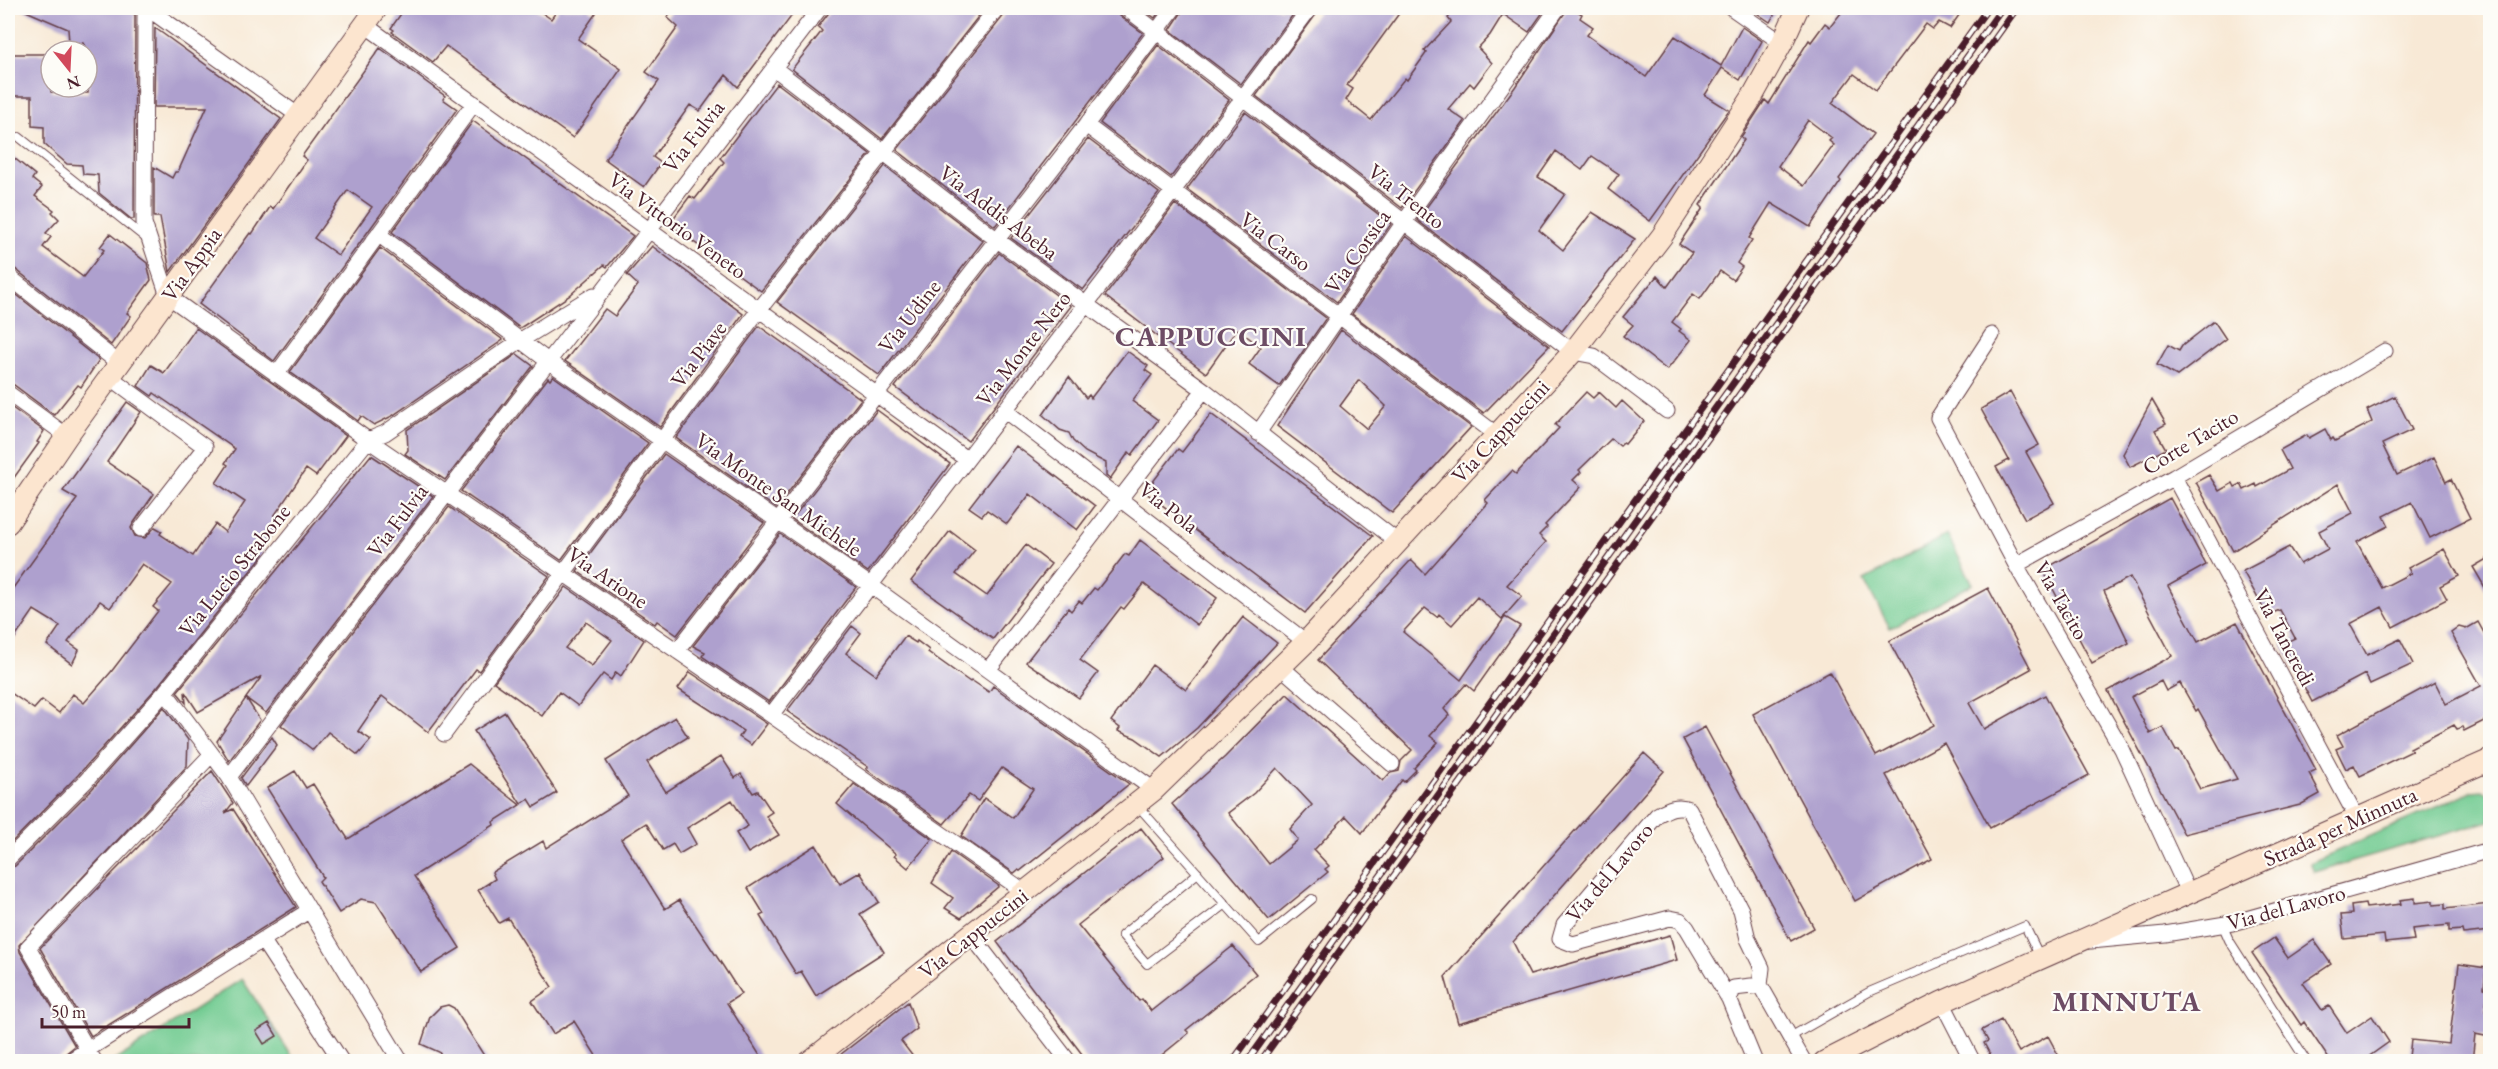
<svg xmlns="http://www.w3.org/2000/svg" width="2498" height="1069" viewBox="0 0 2498 1069" font-family="'EB Garamond',serif">
<rect width="100%" height="100%" fill="#fdfcf7"/>
<filter id="ink" filterUnits="userSpaceOnUse"><feTurbulence type="fractalNoise" baseFrequency=".0167" numOctaves="2"/><feDisplacementMap in="SourceGraphic" scale="12" xChannelSelector="R" yChannelSelector="G"/><feConvolveMatrix kernelMatrix="1 2 1 2 8 2 1 2 1" color-interpolation-filters="sRGB"/></filter>
<filter id="wash" filterUnits="userSpaceOnUse"><feTurbulence type="fractalNoise" baseFrequency=".008" numOctaves="4" result="noise"/><feDisplacementMap in="SourceGraphic" scale="24" xChannelSelector="R" yChannelSelector="G"/><feGaussianBlur stdDeviation="1.35" result="paint"/><feColorMatrix in="noise" values="0 0 0 0 0 0 0 0 0 0 0 0 0 0 0 0 0 1.4 0 .05"/><feComposite in="paint" operator="in"/></filter>
<g filter="url(#wash)">
<rect width="100%" height="100%" fill="#f8e9d6"/>
<path fill="#71cb91" stroke="#5e755e" stroke-width="1.5" d="M1947 535 1973 584 1890 628 1864 580Z
M2483 790 2490 795V821L2314 872 2310 863 2472 791Z
M242 979 295 1061 114 1062V1061Z"/>
<g id="blocks">
<path fill="#aea0ce" fill-rule="evenodd" d="M19 8H127L135 15 134 219H131L99 193 98 175 83 174 82 165 67 164 44 144V127L32 126V96H8V54H51V92L88 93 89 55 83 43 69 42 68 29Z
M405 8H535L551 19 559 8H587L596 13 578 39 621 69 573 138 446 46 433 62 392 32 394 30 391 28Z
M675 8H808L802 15 796 10 738 87 726 75 700 111 690 105 653 157 661 163 644 187 605 159 659 81 646 72 678 27 667 17Z
M830 8H985L882 139 792 69 822 31 818 27 828 14Z
M1006 8H1116L1120 16 1143 33 995 226 897 150 1005 14Z
M1141 8H1162L1155 18Z
M1568 8H1572L1582 14 1580 18 1593 27 1587 35 1646 77 1675 36 1721 66 1742 27 1762 41 1740 80 1722 68 1705 95 1729 110 1650 221 1608 189 1619 174 1592 156 1582 170 1556 151 1538 177 1565 194 1539 230 1563 250 1592 212 1635 239 1562 331 1417 220 1515 87Z
M1752 8H1778L1770 22 1751 9Z
M1845 8H1964L1950 28 1939 22 1933 29 1926 24 1876 90 1854 74 1832 103 1873 134 1839 179 1841 181 1810 227 1771 203 1749 238 1752 240 1737 263 1742 267 1733 280 1720 271 1700 299 1693 294 1672 322 1681 329 1679 331 1691 340 1667 370 1623 336 1633 325 1623 317 1657 276 1667 287 1692 253 1679 244 1703 208 1700 205 1744 140 1741 137 1765 100 1769 104 1809 40 1811 42 1825 23 1830 27ZM1808 120 1832 138 1829 141 1834 145 1804 186 1778 166Z
M1184 9V8H1298L1241 84 1170 30Z
M1320 9 1403 8 1347 85 1353 89 1346 100 1371 120 1405 78 1407 80 1427 52 1424 51 1451 22 1448 18 1457 8H1546L1529 32 1503 14 1490 35 1478 48 1492 63 1474 87 1470 83 1448 109 1465 121 1402 208 1256 96Z
M155 28 281 119 170 272 160 217H154V167L172 178 175 172H178L207 107H154Z
M1158 45 1229 100 1171 177 1100 123Z
M380 48 445 96 443 99 457 109 274 361 199 304 250 233 252 234 270 207 273 209 307 160 302 156ZM348 190 372 207 338 255 314 238Z
M777 83 870 154 761 291 669 224 690 196 695 199 724 162 720 158Z
M1245 112 1391 224 1337 302 1187 189Z
M473 121 633 236 607 267 604 265 569 296 520 328 392 232Z
M1088 139 1159 193 1083 290 1011 238Z
M8 153 35 175 32 179 42 187 35 196 54 210 52 212 59 219 46 233 51 237 43 247 83 277 104 250 100 247 110 234 147 263 151 280 127 313 131 316 111 345 14 268 8 266Z
M885 166 983 241 879 375 777 302Z
M1175 204 1326 318 1279 386 1249 364 1261 347 1237 329 1206 373 1105 296Z
M1406 236 1549 346 1484 413 1352 314Z
M652 246 743 314 660 427 565 361 605 309 615 316 638 285 627 275Z
M380 248 503 340 392 416 374 425 361 416 358 421 290 372Z
M999 253 1071 306 968 441 895 387Z
M8 288 99 360 81 387 78 385 54 415 14 385 8 383Z
M2214 321 2226 339 2177 376 2157 365 2168 345 2179 351 2182 346Z
M759 326 861 399 776 508 676 438Z
M196 328 346 436 316 476 306 469 274 516 282 522 260 551 264 554 158 686 78 775 8 846V691L34 709 42 700 59 713 73 694 84 703 111 672 158 611 153 607 172 584 142 564 110 608 100 601 68 642 79 650 72 664 47 645 60 626 34 610 8 648V595L77 499 63 491 127 402 141 412 107 462 154 494 133 524 131 528 135 536 145 538 155 527 162 531 160 534 193 556 215 524 225 532 245 502 216 483 228 465 225 463 235 449 154 393 152 396 138 386 151 365 164 373Z
M1341 330 1471 427 1392 513 1277 426ZM1359 380 1386 406 1367 429 1340 406Z
M1127 351 1148 366 1145 370 1152 375 1132 401 1158 420 1132 455 1129 452 1110 479 1106 476V463L1085 452 1073 441 1069 433 1060 430 1043 415 1069 377 1086 398 1089 395 1091 398Z
M517 354 533 366 445 480 405 454 408 450 407 430Z
M553 376 648 443 561 560 461 491 548 378 550 380Z
M1586 392 1593 398 1599 392 1616 408 1622 401 1644 421 1625 444 1623 443 1620 446 1611 439 1579 470 1581 472 1573 480 1581 487 1545 525 1547 527 1539 535 1546 542 1507 585 1522 596 1502 619 1477 597 1452 625 1439 614 1437 617 1425 608 1403 632 1461 680 1505 617 1520 626 1474 691 1466 684 1444 709 1449 715 1430 736 1438 742 1414 768 1416 770 1404 782 1402 780 1362 833 1346 816 1314 850 1329 866 1325 869 1328 872 1269 920 1172 804 1225 757 1287 694 1383 781 1390 773 1399 771 1401 761 1412 750 1318 660 1411 560 1425 574 1488 503 1485 500 1512 471 1516 474 1559 428 1555 425ZM1277 768 1312 805 1290 829 1298 840 1269 864 1228 813 1254 793Z
M2010 392 2039 445 2026 452 2054 503 2025 519 1996 467 2009 460 1981 409Z
M2395 396 2412 430 2382 444 2397 475 2434 457 2446 482 2451 479 2470 518 2430 538 2412 502 2384 516 2389 526 2357 542 2382 588 2411 573 2408 568 2444 549 2459 576 2440 586 2447 599 2393 627 2382 607 2350 624 2367 655 2400 639 2413 664 2370 684 2365 674 2312 702 2282 644 2295 638 2280 610 2267 615 2243 571 2289 547 2300 564 2328 549 2319 531 2353 513 2338 484 2233 551 2196 482 2209 475 2219 491 2233 483 2235 487 2241 484 2244 490 2256 484 2257 487 2290 469 2280 450 2307 435 2309 438 2325 429 2331 440 2333 438 2335 441 2372 422 2367 410Z
M2152 400 2166 424 2155 430 2166 449 2130 467 2123 454Z
M8 405 44 431 37 442 39 443 8 486Z
M877 410 950 464 868 572 792 519Z
M1211 414 1373 536 1305 613 1145 492 1178 449 1182 452Z
M1016 446 1095 506 1077 530 1030 494 1007 524 987 510 982 516 969 507Z
M664 454 764 523 677 635 657 621 655 624 577 571Z
M371 455 433 496 266 713 246 698 262 676 198 712 185 692 186 703 177 692Z
M2170 498 2206 565 2168 586 2198 642 2237 622 2316 770 2309 773 2320 794 2300 805 2184 834 2108 691 2172 656 2130 577 2104 591 2129 643 2092 663 2043 570ZM2161 681 2166 691 2180 683 2196 711 2198 709 2237 779 2200 789 2179 750 2176 751 2163 727 2150 734 2131 697Z
M449 507 549 576 479 671 476 669 428 732 382 696 358 731 371 740 358 755 328 732 313 750 281 725Z
M950 531 975 550 956 574 987 596 1026 545 1051 564 993 639 911 581Z
M780 534 856 587 769 702 702 656 705 652 693 646Z
M1140 540 1217 598 1197 625 1144 584 1124 609 1121 607 1080 660 1098 673 1079 698 1026 662 1068 608 1071 611 1079 601 1082 603 1094 588 1097 590 1125 554 1129 556Z
M2490 557V596L2473 567Z
M566 587 644 640 621 676 616 672 611 680 603 674 578 706 559 692 542 716 494 682ZM586 622 612 640 592 666 565 648Z
M1988 588 2031 669 1969 703 1984 729 2045 695 2089 775 1990 828 1944 743 1886 775 1932 859 1855 901 1753 714 1830 672 1876 756 1934 725 1889 641Z
M1243 617 1277 643 1197 728 1162 757 1135 738 1118 731 1120 728 1111 721 1152 665 1186 690Z
M2478 622 2490 644V718L2464 731 2462 727 2457 729 2454 725 2410 748 2412 751 2360 776 2354 765 2346 769 2336 749 2343 746 2337 735 2435 682 2446 704 2481 686 2451 633 2459 627 2466 629Z
M852 626 861 633 846 653 876 675 905 636 916 643 917 641 929 650 928 652 970 682 971 680 989 692 993 686 1129 784 1020 871 1018 870 1014 873 961 836 984 798 1013 818 1033 789 1002 768 978 801 969 795 944 824 866 769 868 767 787 711Z
M690 672 767 724 751 745 739 737 743 731 678 689Z
M246 698 260 720 229 761 217 741Z
M164 707 188 740 187 766 19 945 20 952 75 1046 55 1062H8V868L15 866 92 789Z
M505 712 557 793 534 807 529 799 521 804 474 731Z
M675 717 688 737 647 762 666 792 721 756 735 778 741 774 753 793 758 791 772 812 766 816 779 835 748 853 736 833 748 826 732 800 687 828 696 844 679 854 673 844 663 850 646 823 621 839 665 909 679 900 723 966 741 994 727 1003 764 1062H600L574 1021 553 1034 532 1001 552 987 508 918 499 923 478 890 495 879 492 872 543 841 546 848 628 796 606 761Z
M1705 727 1814 928 1791 941 1683 739Z
M272 737 277 745 246 786 241 778Z
M1644 753 1664 771 1513 942 1530 975 1670 935 1677 960 1458 1023 1445 977Z
M469 764 520 805 493 822 494 825 414 876 460 948 421 972 376 902 361 899 339 913 319 881 323 877 267 788 295 771 306 788 313 784 348 839Z
M212 771 233 803 225 813 233 809 296 907 91 1036 40 948Z
M854 784 932 839 908 868 894 856 896 854 837 804Z
M1141 828 1164 857 1078 925 1139 1001 1142 999 1151 1011 1233 946 1256 974 1186 1030 1189 1033 1153 1062H1088L997 942Z
M816 845 840 884 860 872 879 902 860 914 884 952 816 996 801 971 796 974 760 916 764 914 748 888Z
M951 852 999 886 961 918 945 908 953 898 932 883Z
M2415 898V903L2433 901V905L2445 904V909L2490 904V931L2463 934 2462 930 2449 931V925L2412 929 2414 940 2385 943 2384 935 2344 939 2341 915 2352 914 2351 906 2365 904 2366 908 2401 904 2400 900Z
M2274 938 2288 958 2314 940 2331 964 2303 983 2322 1010 2329 1006 2347 1033 2372 1016 2389 1042 2361 1062H2331L2304 1022 2301 1025 2252 953Z
M2459 964 2486 968 2484 988 2488 989 2485 1011H2490V1037L2475 1034 2472 1062 2409 1057 2411 1040 2449 1044Z
M908 1002 917 1029 901 1041 917 1062H831Z
M448 1005 454 1008 488 1062H445L439 1052 421 1044 430 1017 440 1007Z
M2001 1020 2019 1052 2048 1036 2062 1062H1994L1984 1043 1988 1041 1982 1030Z
M269 1023 277 1036 264 1044 256 1031Z"/>
</g>
</g>
<g filter="url(#ink)">
<use href="#blocks" fill-opacity="0" stroke="#643d45" stroke-width="1.5"/>
<g fill="none" stroke-linecap="round" stroke-linejoin="round">
<g stroke="#643d45" stroke-width="10">
<path id="lane" d="M19 137 147 239
M1138 806 1259 942 1312 899
M1198 873 1122 935 1147 964 1226 904
M2222 924 2229 940 2307 1062
M1790 1037 1869 992 2025 926 2040 957"/>
</g>
<g stroke="#643d45" stroke-width="17">
<path id="street" d="M145 8 144 223 168 296 368 440 771 715 1025 892
M147 8 299 116
M1126 8 1573 352 1594 356 1667 411
M1732 8 1782 43
M365 25 966 459
M774 68 996 239 1204 390 1398 542
M1086 125 1497 435
M378 234 548 361 870 585 1154 790
M8 276 120 364
M1992 335 1938 418 2016 565 2122 749 2189 894
M276 375 474 103
M110 377 205 447 141 529
M8 393 67 436
M1004 410 1306 642
M1258 433 1404 222 1558 8
M2174 477 2357 818
M2016 565 2174 477 2385 351
M677 651 1086 125 1174 8
M1281 667 1392 764
M988 670 1204 390
M165 692 229 777 401 1062
M771 715 1173 191 1310 8
M444 734 758 311 997 8
M229 777 820 8
M8 859 85 782 165 692 368 440 385 433 521 340 594 295
M971 935 1069 1062
M263 941 342 1062
M2091 941 2165 934 2232 923 2490 850
M1729 999 1687 928 1680 920 1670 918 1573 944 1560 939 1564 925 1657 815C1668 809 1677 804 1689 809L1741 910 1748 939 1762 968 1760 985
M1942 1002 1973 1062
M68 1062 310 910
M95 1062 28 947 211 755
M1755 1062 1729 999 1734 988 1760 985 1804 1062"/>
</g>
<g stroke="#643d45" stroke-width="23">
<path id="secondary" d="M8 523 67 436 377 8
M809 1062 1154 790 1306 642 1573 352 1662 236 1751 99 1782 43 1798 8
M1824 1062 1942 1002 2490 760"/>
</g>
<use href="#lane" stroke="#fff" stroke-width="8"/>
<use href="#street" stroke="#fff" stroke-width="15"/>
<use href="#secondary" stroke="#fce5cf" stroke-width="21"/>
<g stroke="#4a1f2b" stroke-width="7">
<path id="rail" d="M1232 1062 1988 8
M1247 1062 2002 8
M1260 1062 2017 8"/>
</g>
<use href="#rail" stroke="#fdfcf7" stroke-width="4.5" stroke-dasharray="14" stroke-linecap="butt"/>
</g>
</g>
<g text-anchor="middle" stroke-width="4.5" stroke-linejoin="round" paint-order="stroke">
<g font-size="22" fill="#4a1f2b" stroke="#fdfcf7">
<text transform="translate(693 136) rotate(-52)" y="8">Via Fulvia</text>
<text transform="translate(1407 196) rotate(38)" y="8">Via Trento</text>
<text transform="translate(999 212) rotate(37)" y="8">Via Addis Abeba</text>
<text transform="translate(678 225) rotate(36)" y="8">Via Vittorio Veneto</text>
<text transform="translate(1276 241) rotate(37)" y="8">Via Carso</text>
<text transform="translate(1357 251) rotate(-55)" y="8">Via Corsica</text>
<text transform="translate(191 264) rotate(-54)" y="8">Via Appia</text>
<text transform="translate(909 316) rotate(-52)" y="8">Via Udine</text>
<text transform="translate(1023 348) rotate(-52)" y="8">Via Monte Nero</text>
<text transform="translate(698 354) rotate(-53)" y="8">Via Piave</text>
<text transform="translate(1500 431) rotate(-47)" y="8">Via Cappuccini</text>
<text transform="translate(2190 441) rotate(-31)" y="8">Corte Tacito</text>
<text transform="translate(779 494) rotate(35)" y="8">Via Monte San Michele</text>
<text transform="translate(1169 507) rotate(38)" y="8">Via Pola</text>
<text transform="translate(397 520) rotate(-53)" y="8">Via Fulvia</text>
<text transform="translate(234 570) rotate(-51)" y="8">Via Lucio Strabone</text>
<text transform="translate(608 577) rotate(34)" y="8">Via Arione</text>
<text transform="translate(2062 600) rotate(60)" y="8">Via Tacito</text>
<text transform="translate(2285 637) rotate(62)" y="8">Via Tancredi</text>
<text transform="translate(2340 826) rotate(-24)" y="8">Strada per Minnuta</text>
<text transform="translate(1609 872) rotate(-50)" y="8">Via del Lavoro</text>
<text transform="translate(2286 907) rotate(-15)" y="8">Via del Lavoro</text>
<text transform="translate(973 933) rotate(-38)" y="8">Via Cappuccini</text>
</g>
<g font-size="28" font-weight="bold" letter-spacing="1.5" fill="#6d4c64" stroke="#fdfcf7">
<text x="1211" y="346">CAPPUCCINI</text>
<text x="2127" y="1011">MINNUTA</text>
</g>
</g>
<rect width="2498" height="1069" fill="none" stroke="#fdfcf7" stroke-width="30"/>
<g transform="translate(69 69) rotate(162)"><circle r="28" fill="#fdfcf7" stroke="#b5a4a5" stroke-width="1.5"/>
<path d="M0-4.5L10 22L0 15L-10 22Z" fill="#d1495b"/>
<text y="-9" font-size="16" font-weight="bold" text-anchor="middle" fill="#4a1f2b">N</text>
</g>
<path d="M42 1018v9h147v-9" fill="none" stroke="#4a1f2b" stroke-width="3"/>
<text x="51" y="1018" font-size="18" fill="#4a1f2b" stroke="#fdfcf7" stroke-width="4.5" paint-order="stroke">50 m</text>
</svg>
